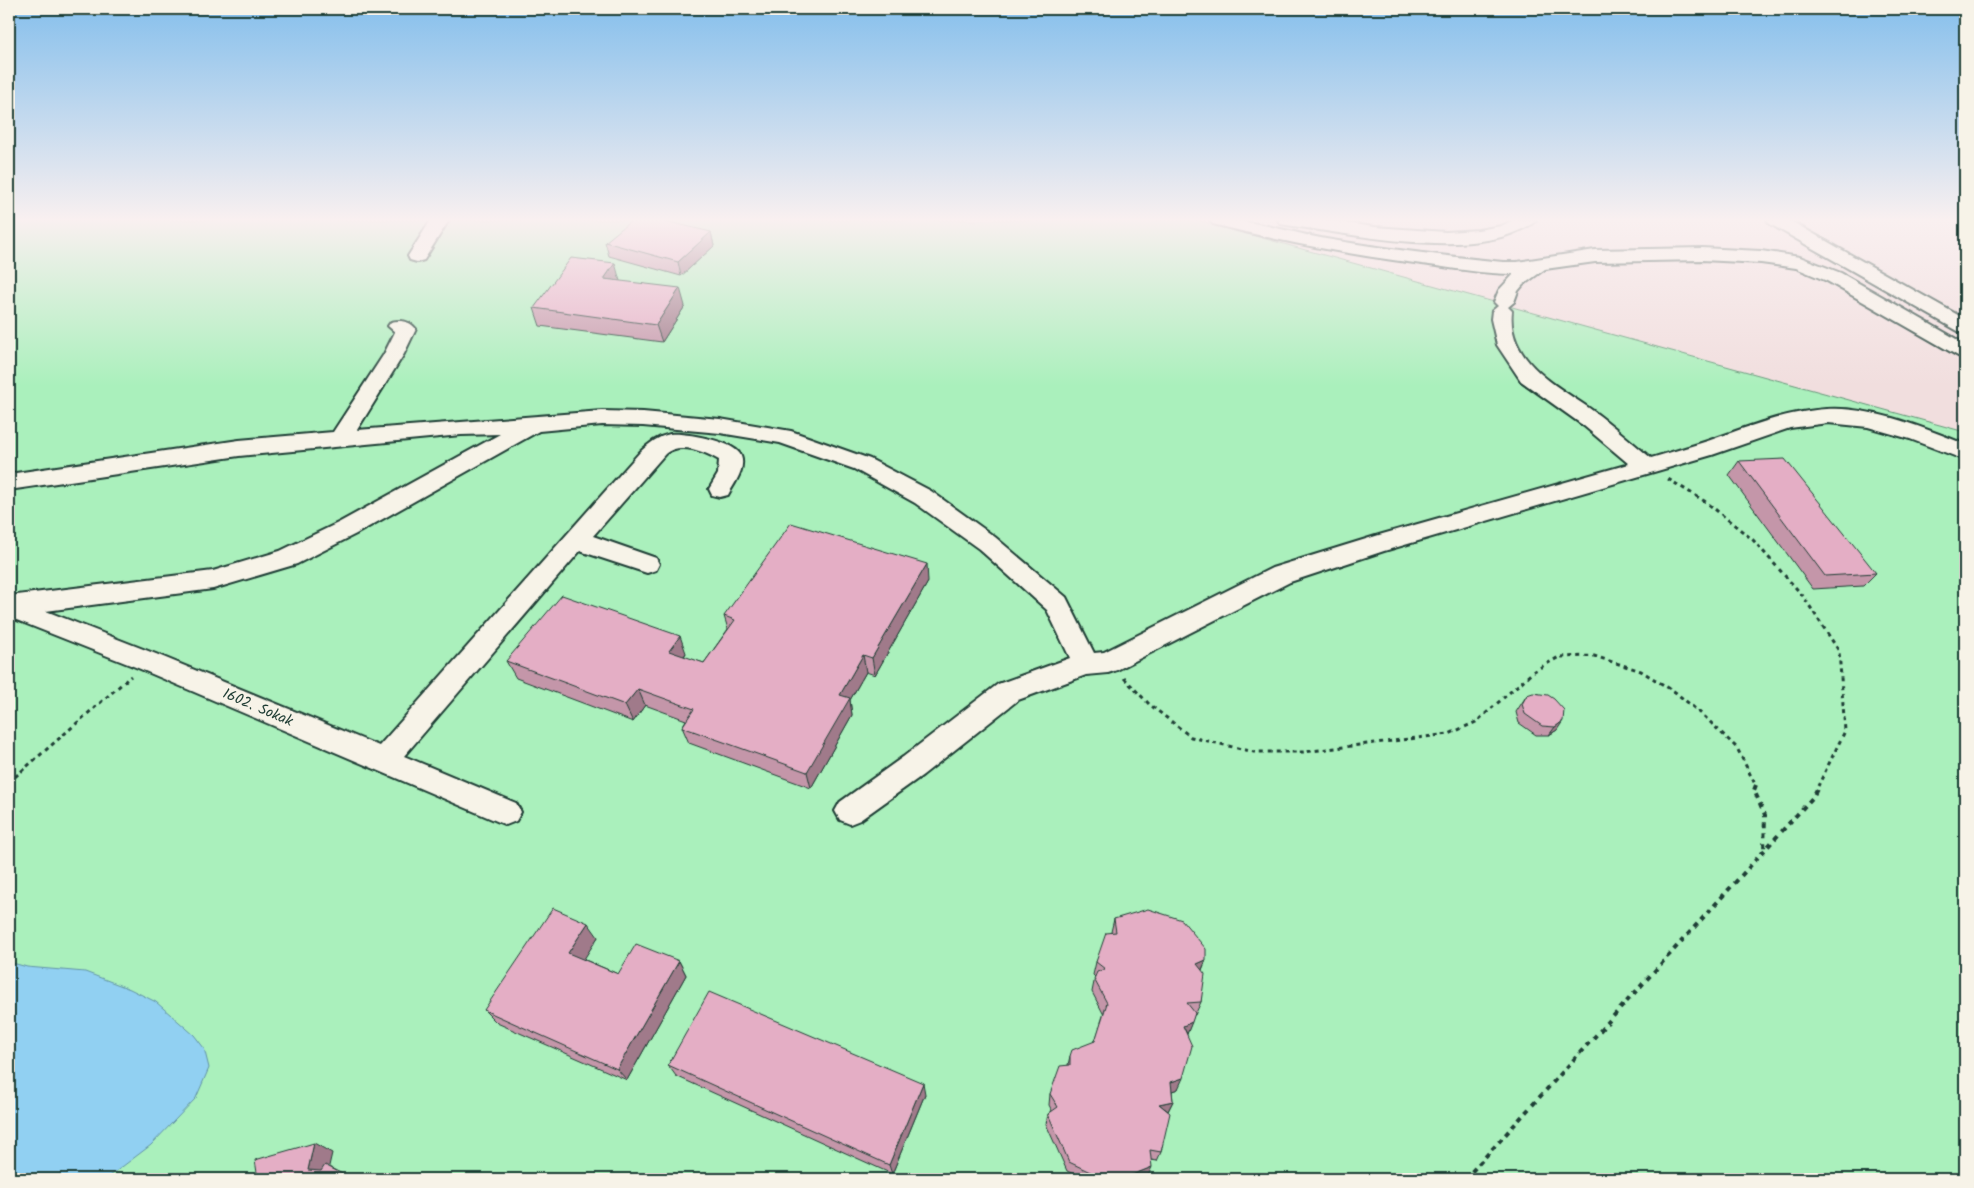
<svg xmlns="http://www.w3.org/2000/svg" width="1974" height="1188" viewBox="0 0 1974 1188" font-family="Kalam,sans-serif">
<rect width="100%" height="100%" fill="#f1dede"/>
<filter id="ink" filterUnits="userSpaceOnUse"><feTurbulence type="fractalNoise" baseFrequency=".02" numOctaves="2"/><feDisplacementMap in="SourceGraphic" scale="10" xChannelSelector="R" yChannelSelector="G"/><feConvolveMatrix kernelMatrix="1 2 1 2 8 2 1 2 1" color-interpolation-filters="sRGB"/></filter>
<g filter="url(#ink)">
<path fill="#aaf0bc" stroke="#649678" d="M9 220H1197L1965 432V1179H9Z"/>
<path fill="#91d0f2" stroke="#6395a6" d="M9 962 27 967 85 972 130 989 156 1002 194 1035 204 1048 209 1068 196 1098 151 1145 106 1179H9Z"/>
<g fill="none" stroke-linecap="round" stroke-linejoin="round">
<g stroke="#1f3d34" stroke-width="4">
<path id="minor" d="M431 220H449L424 260 417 262 410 260 408 256Z
M1210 220C1249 218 1288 232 1326 239 1385 249 1444 256 1503 262H1517L1595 250 1702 248 1761 251 1800 257 1841 273 1965 344V358L1958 356 1827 281 1796 268 1761 263 1702 260 1595 262 1545 269 1523 285 1518 291 1514 302 1508 307 1512 311C1506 365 1565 389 1600 416 1618 430 1634 444 1651 458 1667 453 1683 449 1698 444 1741 430 1781 412 1826 409 1871 406 1924 428 1965 444V460L1910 439 1868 427 1828 423 1790 428 1712 455 1384 551 1290 582 1117 670 1108 673 1086 675 1018 700 923 775 860 820 850 824 840 820 835 811 840 802 903 757 998 684 1070 658 1047 610 979 549 915 503 854 469 780 443 720 433 643 426 602 425 539 431 356 534 297 564 213 589 46 611 156 654 379 746 640 452C650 443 657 437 670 434 683 432 736 441 741 456 746 469 734 484 728 495L720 497 712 495 709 489 718 474 719 460C705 452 680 441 665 454L593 536 656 558 659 564 656 570 647 573 580 551 404 756 516 803 521 812 516 821 506 825 138 668 9 617V596L213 571 280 551 340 522 500 434 461 435 239 456 9 490V474L239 440 333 432 384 354 395 332 388 326 391 322C400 320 410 321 416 329L404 354 357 430 602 411 643 412 720 419 791 431 870 459 931 491 995 537 1066 597 1094 653 1104 652 1272 568 1379 535 1629 464 1584 426 1521 381 1497 345 1491 319 1492 311 1498 306 1494 302 1499 290 1514 274C1483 274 1452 268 1422 264 1351 255 1282 242 1213 224Z
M1278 220H1323L1375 227 1446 232 1478 230 1501 226 1513 220H1536C1532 225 1526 227 1520 230 1464 258 1349 234 1287 225L1281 224Z
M1767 220H1789L1965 319V333L1958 331 1770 224Z"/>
</g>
<path stroke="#1f3d34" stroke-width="3" stroke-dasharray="4 4" stroke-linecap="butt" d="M1668 479 1706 502 1753 540 1803 596 1839 651 1845 731 1818 786
M1124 678 1149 704 1191 737 1254 752H1303L1449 734 1476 722 1534 671 1559 657 1594 656 1641 671 1675 692 1705 717 1737 748 1756 786
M9 782 131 676"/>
<path stroke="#1f3d34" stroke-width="4" stroke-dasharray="5 5" stroke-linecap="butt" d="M1756 785 1754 790 1765 815 1764 851
M1465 1179 1813 797 1819 785"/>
<use href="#minor" fill="#f7f3e8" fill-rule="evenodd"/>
</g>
<path fill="#c496a9" stroke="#1f3d34" d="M711 232 714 246 681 276 609 256 605 242Z
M620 281 685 306 662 342 540 326 534 308Z
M1739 461 1876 573 1863 586 1813 589 1729 475Z
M928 582 875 675 866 672 850 700 852 715 811 788 689 743 682 727 686 720 645 705 633 722 516 678 506 661 686 653 684 657 704 663 728 629 724 616Z
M1527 695 1557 730 1549 735H1536L1519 723 1516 712Z
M1114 919 1206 960 1202 970 1201 1002 1195 1015H1194L1187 1034 1178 1089 1172 1091 1173 1101 1168 1111 1161 1152 1157 1161 1151 1160 1148 1176 1140 1179H1084L1067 1171 1046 1124 1048 1114 1052 1111 1049 1105 1050 1094 1068 1065 1070 1056 1095 1041 1104 1015 1092 992 1095 977 1093 975 1096 962 1111 932Z
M598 937 583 959 618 974 679 961 686 975 627 1080 497 1023 484 1010Z
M668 1065 925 1094 892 1174 676 1076Z"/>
<path fill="#a07a8a" stroke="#1f3d34" d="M711 232 714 246 681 276 678 262Z
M615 263 620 281 604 279Z
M680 288 685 306 662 342 656 325Z
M927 564 928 582 875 675 872 658Z
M680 636 686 653 675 668 669 651Z
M863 655 866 672 850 700 852 715 811 788 807 772 840 695Z
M638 689 645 705 633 722 625 705Z
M1563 721 1557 730 1549 735 1555 727Z
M588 923 598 937 579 967 568 953Z
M1206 960 1200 974 1197 964Z
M679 961 686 975 627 1080 617 1069Z
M1192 1022 1187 1034 1183 1026Z
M1183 1078 1178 1089 1166 1093 1171 1082Z
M923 1083 925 1094 892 1174 889 1165Z
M1173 1101 1168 1111 1159 1104Z
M314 1143 332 1153 326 1179 308 1170Z
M1152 1167 1148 1176 1140 1179H1122Z"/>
<path fill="#e4aec5" stroke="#1f3d34" d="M632 220H661L711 232 678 262 605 242Z
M571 258 615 263 604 279 680 288 656 325 534 308Z
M1785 459 1876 573 1825 576 1739 461Z
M791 523 927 564 872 658 863 655 840 695 850 698 807 772 682 727 694 709 638 689 625 705 506 661 562 595 680 636 669 651 704 663 735 620 724 616Z
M1533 693 1548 695 1554 699 1564 710 1563 721 1555 727 1542 726 1525 714 1522 704 1527 695Z
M553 908 588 923 568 953 618 974 636 944 679 961 617 1069 484 1010Z
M1148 909 1182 920 1206 949V960L1197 964 1205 974 1201 1002 1187 1003 1195 1013 1192 1022 1183 1026 1192 1046 1183 1078 1171 1082 1173 1101 1159 1104 1170 1113 1161 1152 1150 1150 1152 1167 1122 1179H1105L1069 1162 1048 1114 1058 1107 1050 1094 1060 1066 1070 1065V1056L1072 1050 1095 1041 1107 1003 1094 979 1097 972 1105 969 1096 962 1106 933 1116 932 1114 919Z
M709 992 923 1083 889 1165 668 1065Z
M314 1143 308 1170 321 1171 325 1165 352 1179H258L255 1160Z"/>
</g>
<linearGradient id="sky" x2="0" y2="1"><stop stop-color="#85bfec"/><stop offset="0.57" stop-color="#f9f0f0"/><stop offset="1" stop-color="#f9f0f0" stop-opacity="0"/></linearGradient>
<rect width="1974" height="386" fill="url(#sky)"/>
<g text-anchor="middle" stroke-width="4.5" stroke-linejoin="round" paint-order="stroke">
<g font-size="15" fill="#1f3d34" stroke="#f7f3e8">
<text transform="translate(258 707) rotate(23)" y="5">1602. Sokak</text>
</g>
</g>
<rect width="1974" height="1188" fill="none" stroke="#f7f3e8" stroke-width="30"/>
<rect x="15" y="15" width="1944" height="1158" fill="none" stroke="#1f3d34" stroke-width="2" filter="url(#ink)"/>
</svg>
